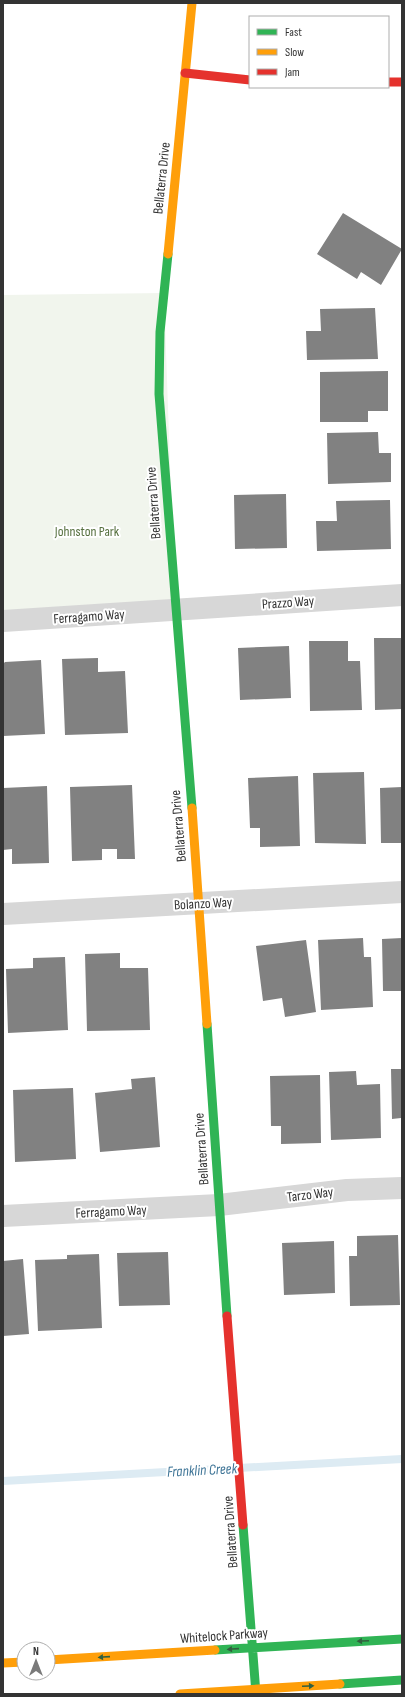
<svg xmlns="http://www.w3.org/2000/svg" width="405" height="1697" viewBox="0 0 405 1697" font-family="'Sofia Sans Condensed',sans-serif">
<rect width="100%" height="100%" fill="#fff"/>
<path fill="#f1f5ed" d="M164 293 175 609 3 617V295Z"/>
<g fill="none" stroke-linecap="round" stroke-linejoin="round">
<path stroke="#ddebf3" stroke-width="8" d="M3 1481 402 1459"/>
</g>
<path fill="#818181" d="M343 213 402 249 381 285 361 272 357 279 317 254Z
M375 308 378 359 307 360 306 331H321L320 309Z
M388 371V411H368V422H320V372Z
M378 432 379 453H391V482L328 484 327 433Z
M286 494 287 548 235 549 234 495Z
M390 500 391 549 317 551 316 521H337L336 501Z
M374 638H402V709L375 710Z
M309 641H348V661H360L362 710 310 711Z
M289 646 291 698 240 700 238 648Z
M98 658V672L125 671 128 733 65 735 62 659Z
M41 660 45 734 3 736V664L5 662Z
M364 772 366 844 315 843 313 773Z
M298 776 300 846 260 847V828H250L248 778Z
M132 785 135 859H117V849H102V860L72 861 70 787Z
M47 786 49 863 12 864V849L3 850V788Z
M402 787V843H381L380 788Z
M363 938 364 957H371L373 1007 321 1010 318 940Z
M402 938V991H383L382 939Z
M306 940 316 1012 285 1017 282 998 263 1001 256 946Z
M120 953V968H148L150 1030 87 1031 85 954Z
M65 957 68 1030 8 1033 6 969 33 968V958Z
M391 1069H402V1122L401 1118 392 1119Z
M356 1071 357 1085 380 1084 381 1138 331 1140 329 1072Z
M320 1075 321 1143 281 1144V1126H271L270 1076Z
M155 1077 160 1147 100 1152 95 1093 132 1089 131 1079Z
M73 1088 76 1159 15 1162 13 1090Z
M398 1235 400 1305 350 1306 349 1256H357V1236Z
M334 1241 335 1293 284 1295 282 1243Z
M168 1252 170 1305 119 1306 117 1253Z
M99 1254 102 1328 38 1331 35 1260 67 1259V1255Z
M23 1259 29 1334 3 1336V1261Z"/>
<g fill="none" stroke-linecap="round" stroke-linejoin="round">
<path stroke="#d7d7d7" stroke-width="22" d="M3 621 402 595
M3 914 402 892
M3 1216 219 1205 347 1190 402 1188"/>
<path stroke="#30b455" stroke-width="9" d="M168 254 160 332 159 394 192 808
M207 1024 227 1316
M243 1525 256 1694
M215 1650 402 1639
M340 1684 402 1680"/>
<path stroke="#ff9f0a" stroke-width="9" d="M168 254 192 3
M192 808 207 1024
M48 1660 215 1650
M3 1663 24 1662
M180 1694 340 1684"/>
<path stroke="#e5322d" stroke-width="9" d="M185 73 250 80
M388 82H402
M227 1316 243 1525"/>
</g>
<defs><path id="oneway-solid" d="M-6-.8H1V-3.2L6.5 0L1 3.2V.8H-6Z"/></defs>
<g fill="#32603f">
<use href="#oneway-solid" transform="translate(363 1641) rotate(177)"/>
<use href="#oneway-solid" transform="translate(233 1649) rotate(176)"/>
<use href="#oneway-solid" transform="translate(104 1657) rotate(176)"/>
<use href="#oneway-solid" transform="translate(308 1686) rotate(-3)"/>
</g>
<g text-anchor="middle" stroke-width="4" stroke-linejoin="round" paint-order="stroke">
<g font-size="14" fill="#333" stroke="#fff">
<text transform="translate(161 178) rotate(-84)" y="5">Bellaterra Drive</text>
<text transform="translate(153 503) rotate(-94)" y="5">Bellaterra Drive</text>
<text transform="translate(288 602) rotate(-4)" y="5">Prazzo Way</text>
<text transform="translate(89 616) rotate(-4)" y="5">Ferragamo Way</text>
<text transform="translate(178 826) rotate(-95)" y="5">Bellaterra Drive</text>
<text transform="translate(203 903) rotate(-3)" y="5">Bolanzo Way</text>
<text transform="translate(201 1149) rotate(-94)" y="5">Bellaterra Drive</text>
<text transform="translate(310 1194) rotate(-7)" y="5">Tarzo Way</text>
<text transform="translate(111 1211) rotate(-3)" y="5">Ferragamo Way</text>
<text transform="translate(230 1532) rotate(-94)" y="5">Bellaterra Drive</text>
<text transform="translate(224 1635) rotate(-4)" y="5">Whitelock Parkway</text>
</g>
<g font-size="14" fill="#56703f" stroke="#fff">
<text x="87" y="536">Johnston Park</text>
</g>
<g font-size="15" font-style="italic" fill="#3f7597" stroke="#fff">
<text transform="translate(202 1470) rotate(-3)" y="5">Franklin Creek</text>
</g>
</g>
<rect width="405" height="1697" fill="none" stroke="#333333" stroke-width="8"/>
<rect x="249" y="16" width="140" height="72" fill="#ffffff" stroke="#adadad"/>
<rect x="257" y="29" width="20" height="6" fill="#30b455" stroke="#adadad"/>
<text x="285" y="36" font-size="12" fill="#333333">Fast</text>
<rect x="257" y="49" width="20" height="6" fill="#ff9f0a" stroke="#adadad"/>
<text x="285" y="56" font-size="12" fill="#333333">Slow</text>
<rect x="257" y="69" width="20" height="6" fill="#e5322d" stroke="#adadad"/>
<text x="285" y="76" font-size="12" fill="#333333">Jam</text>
<g transform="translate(36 1661)"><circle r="19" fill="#ffffff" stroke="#adadad"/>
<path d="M0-3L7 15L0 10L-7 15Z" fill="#7a7a7a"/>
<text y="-6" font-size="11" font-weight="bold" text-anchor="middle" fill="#333333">N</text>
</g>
</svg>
